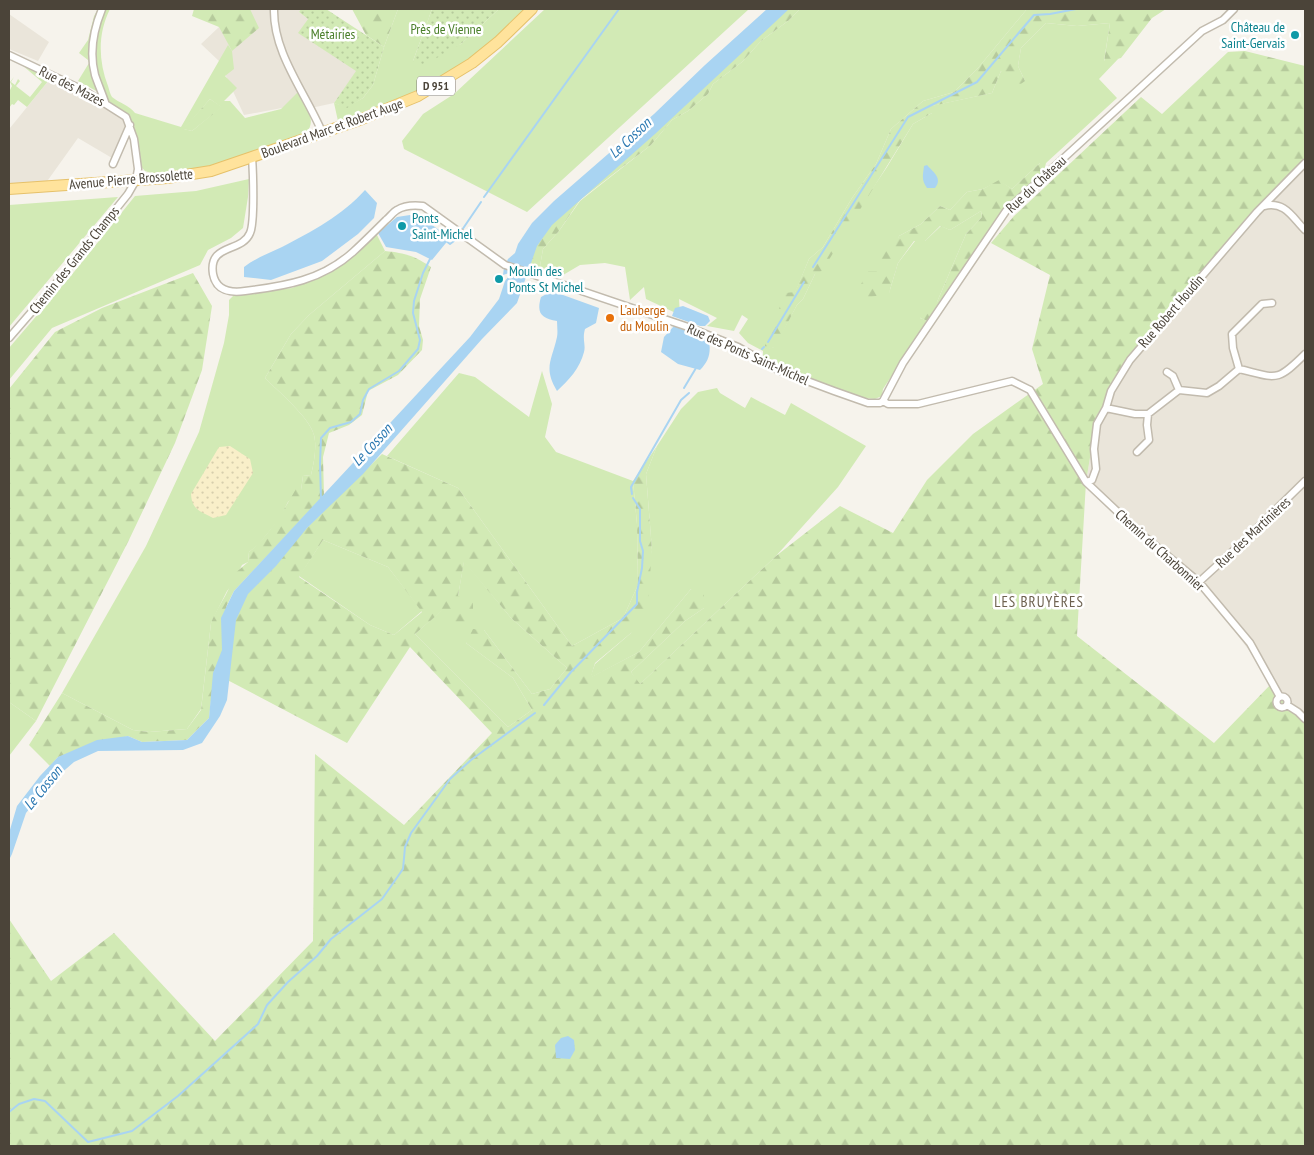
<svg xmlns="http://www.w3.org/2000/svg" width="1314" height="1155" viewBox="0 0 1314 1155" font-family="'PT Sans Narrow',sans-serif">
<defs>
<pattern id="forest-firs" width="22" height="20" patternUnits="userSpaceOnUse" patternTransform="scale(1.25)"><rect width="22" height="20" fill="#d2eab5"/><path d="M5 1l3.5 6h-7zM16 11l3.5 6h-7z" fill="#b6ca9c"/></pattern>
<pattern id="sand-dots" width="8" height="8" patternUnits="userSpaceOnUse" patternTransform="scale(1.25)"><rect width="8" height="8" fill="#f9efc9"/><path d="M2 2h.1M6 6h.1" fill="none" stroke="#d7cead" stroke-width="1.8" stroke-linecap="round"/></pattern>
<pattern id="park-dots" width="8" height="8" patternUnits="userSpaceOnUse" patternTransform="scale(1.25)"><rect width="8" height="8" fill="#d2eab5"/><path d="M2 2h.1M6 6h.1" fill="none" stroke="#b6ca9c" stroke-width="1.8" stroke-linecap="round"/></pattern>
</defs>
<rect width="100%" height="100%" fill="#f6f3ec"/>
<path fill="#eae5da" d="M245 9H301L299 12 308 19 299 33 357 71 334 103 311 108 304 95 282 108 244 115 219 61 201 44 219 27Z
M9 14 49 42 38 61 9 49Z
M49 80 85 91 128 121 112 158 78 138 43 187 9 189V127L10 128Z
M1305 165V722L1273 682 1198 583 1086 482 1097 415 1141 344Z"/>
<path fill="#d2eab5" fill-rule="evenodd" d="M98 9H101L92 37 100 93 78 81 89 63 88 60 79 53 88 40 94 16Z
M104 9H110C98 33 98 60 108 86 109 89 110 94 112 97 119 103 129 105 135 113L181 127 228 45 232 51 234 69 225 76 237 88 224 101H230L245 118 281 109 298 92C305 104 318 120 306 133 261 149 219 168 171 172 162 173 153 174 145 171 137 164 140 152 138 142 137 136 135 130 132 124 126 110 117 110 108 100 89 79 93 33 104 9ZM210 99 221 107 192 131 184 129Z
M398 9H432L413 61 461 44 499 9H525C501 33 475 59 445 76 411 95 375 108 338 121L334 103 347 107 363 98 373 85 384 47Z
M545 9H749L527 212 404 149 402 141 423 114 454 94Z
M800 9H1042H1027L978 68 954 92 923 101 891 129 876 164 852 198 823 247 809 259 795 293 764 350 774 347 797 305 803 299 815 274 887 167 913 124 932 113 931 106 992 93 1001 71 1025 81 1018 66 1021 48 1046 23 1077 26 1110 23 1104 61 1119 58 1099 79 1117 98 1046 163H1040L1012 189 999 181 983 189 967 192 950 210 940 206 921 224 899 236 889 293 898 263 915 241H925L941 226 950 230 981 211 982 217 966 234 937 302 920 318 928 321 883 389 882 396 875 399 864 398 791 371 763 357V351L748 343 739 333 748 319 742 315 734 331 707 326 717 318 679 299 680 315 646 299 644 287 630 300 625 267 605 263 580 265 558 278 539 272 543 249 559 231 580 201 651 145 672 120 688 111 708 94 713 84 742 62 761 41 788 21Z
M22 65 37 72 35 75 39 78 42 75 49 80 27 107 18 100 14 105 12 104 9 108V92L12 86 10 82 14 77 11 82 15 85 18 79 20 81 16 86 30 97 42 82Z
M249 179 248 197 243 228 231 238 208 250 200 265 52 328 9 380V348L74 272 135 196 196 191Z
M118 197 9 327V205Z
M376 233 385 251 309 315 291 334 265 378C278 391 310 418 314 435 317 447 314 463 311 475L303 476 301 490 288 502 280 518 259 544 249 552 248 562 242 565 232 585 227 591 211 623 201 709 187 729 149 732 133 730 62 693 146 546 199 432 224 343 229 315V300L234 295 292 288 320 276Z
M542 371 552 404 545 437 556 452 633 481 637 524 638 585 623 618 572 646 458 488 387 456 459 373 475 377 529 417Z
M717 388 720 393 745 408 751 397 785 415 791 403 866 446 838 487 776 556 639 685 631 672 685 621 704 608 691 589 639 652 590 678 595 664 631 633 652 550 646 474 657 446 681 409 698 392Z
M323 540 388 567 422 611 394 635 370 625 299 576Z
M464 561 511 618 567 668 550 689 532 694 484 630 466 643 513 678 532 710 508 727 415 634 458 596Z
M9 702 36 721 9 756Z"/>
<path fill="url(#forest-firs)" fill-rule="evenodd" d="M194 9H250L259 28 232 51 219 27 192 16Z
M352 9H398L384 47 366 35Z
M785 9H800L788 21 761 41 742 62 713 84 708 94 688 111 672 120 651 145 580 200 559 231 543 249 539 272 535 274 527 270 532 244 545 227Z
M1027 9H1166L1152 18 1121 58 1104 62 1110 23 1077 26 1046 23 1021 48 1018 66 1025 81 1018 86 1001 71 992 93 932 106V113L913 124 822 271 815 274 803 299 797 305 775 347 763 351 785 293 795 292 809 259 823 247 852 198 876 164 891 129 923 101 954 92 978 68Z
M1245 51 1305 66V165L1141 344 1097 415 1086 482 1077 636 1214 743 1273 682 1305 722V1146H9V919L51 981 114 933 215 1041 313 941 315 754 404 825 492 733 410 647 347 743 214 673 209 718 187 740 142 742 128 736 58 757 50 766 29 745 62 693 133 730 149 732 187 729 201 710 211 623C217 607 232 589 233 575L248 562 249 552C270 535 283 511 296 489L301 490 303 476 311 475C314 463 317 447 314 435 310 418 278 391 265 378L291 334 309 315 385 251C405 253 415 256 431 267L420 299 419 326 423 340 422 350 398 375 368 391 362 415 349 425 329 433 323 457 324 495 234 591 226 607 382 454 458 488 572 646 623 618 638 585 637 524 633 481 657 446 646 474 652 550 647 614 631 633 595 663 591 677 639 652 691 589 704 593V608L685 621 631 672 640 684 776 556 840 506 893 533 927 480 973 434 1043 384 1032 349 1050 275 991 243 1014 216 1141 97 1162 114 1228 52ZM323 540 388 567 422 612 394 635 370 625 299 577ZM464 562 511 618 567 668 550 689 532 694 484 630 473 629 466 643 513 678 532 710 508 727 415 634 444 609 456 624 473 623V603L458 596Z
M210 99 222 107 192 131 183 129Z
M1040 163H1046L1044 171 1000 213 928 321 920 318 927 304 937 302 966 234 982 217 981 211 950 230 940 226 925 241H914L898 263 889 293 867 298 859 288 868 271H882L880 249 893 251 899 236 921 224 940 206 950 210 967 192 983 189 999 180 1012 189Z
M193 273 212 306 202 370 175 443 128 542 36 721 9 702V389L55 332 102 308Z"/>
<path fill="url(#sand-dots)" d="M230 446 250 459 253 473 226 515 213 518C200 511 192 510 191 494L219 447Z"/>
<path fill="url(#park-dots)" d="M301 9H326L384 47 373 85 363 98 347 108 334 103 356 71 298 33 308 19 299 12Z
M432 9H499L461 44 421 67 413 61Z"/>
<path fill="#a9d4f2" d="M767 9H789L655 134 552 225 537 246 517 303 482 339 363 474 307 528 276 566 248 594 236 620 227 700 220 716 202 743 183 750 98 751 74 762 51 782 26 813 12 854 9 860V833L17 806 40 776 58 757 97 740 128 736 142 742 187 740 209 718 213 673 222 650 221 618 234 591 470 337 499 299 505 281 513 271 512 265 509 273 503 275 504 267 508 259 515 253 518 244 532 223 554 201 654 114 705 65Z
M927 165C933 172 943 178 935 188H927C921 180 923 175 924 166Z
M365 190 377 203 374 218 358 234 322 261 271 280 244 277V267C256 258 269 253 282 247 311 232 343 215 365 190Z
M410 215 424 219 450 238 432 260 416 252 386 247 378 233 397 217Z
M552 291 599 308 596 323 585 329C582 339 586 345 584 352 580 368 569 380 557 391 543 368 552 360 557 337 558 332 557 326 557 321 542 318 536 314 541 297Z
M683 306 708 316 710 321 705 326H700L672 316 675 308Z
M674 326 709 340C711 353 709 361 700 370L678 364 661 352 664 337Z
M568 1036 574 1040 575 1050 570 1059 556 1058 555 1045 561 1038Z"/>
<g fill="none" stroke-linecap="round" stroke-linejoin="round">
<path stroke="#a9d4f2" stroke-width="2" d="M484 197 619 9
M462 230 481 202
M446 241 450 244 454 241
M813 267 908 117 977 82 1034 15 1050 14 1076 9
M768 342 804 282
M762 349 764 347
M684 388 696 368
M632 494 631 487 681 400 689 393
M321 499 320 464 321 438 330 428 351 422 360 414 363 400 369 389 399 371 418 349 420 340 413 313 414 301 423 273 431 257
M544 705 571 672 637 604V592L642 568 643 551 640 541V509L633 498
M9 1112 19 1104 34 1099 45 1101 88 1142 132 1131 178 1096 258 1024 267 1005 288 982 317 956 331 939 382 899 403 869 405 847 411 833 450 779 471 760 535 713"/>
<g stroke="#c2bbae" stroke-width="9">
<path id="minor" d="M102 9C93 31 89 52 95 75 98 84 102 93 105 102
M274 9C273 53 305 92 322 132
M9 55 85 91 126 117 134 139 138 169 136 180 128 194 54 286 9 338
M252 157C253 171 255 222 250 233 242 253 208 243 213 274 216 291 231 293 245 291 286 286 322 280 353 252 365 241 375 231 386 220 390 217 393 212 397 210 405 205 414 205 423 206L505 265 688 327 738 347 778 370 834 391 868 403H880L883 401
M113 164 130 125
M1264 206C1285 201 1292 217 1305 230
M1239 369 1233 348 1232 334 1262 304 1272 303
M1167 372 1173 376 1179 390
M883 401 888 404H918L1012 381 1030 390 1086 482 1139 532 1199 582 1250 643 1280 697
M883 401 903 363 1006 211 1202 31 1223 20 1234 9
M1106 408 1135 414H1148L1179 390 1207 393 1219 386 1239 369C1277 378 1276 383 1305 354
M1137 452 1149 440 1147 425 1148 414
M1086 482 1092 480 1096 469 1094 449 1097 424 1106 408 1111 391 1130 360 1257 212 1305 163
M1199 582 1245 540 1305 481
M1276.5 702a5.5 5.5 0 1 1 11 0a5.5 5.5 0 1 1-11 0Z
M1287 705 1298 712 1305 719"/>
</g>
<g stroke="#e6c16a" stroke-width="12">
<path id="primary" d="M9 189 167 178 211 171 252 157 362 119 418 96 472 63 498 42 532 9"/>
</g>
<use href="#minor" stroke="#fff" stroke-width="6"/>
<use href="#primary" stroke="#ffe39c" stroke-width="10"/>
</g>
<g fill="#0f9aa8" stroke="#fff" stroke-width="2">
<circle cx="1295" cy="35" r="5"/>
<circle cx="402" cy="226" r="5"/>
<circle cx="499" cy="279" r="5"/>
</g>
<circle fill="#e8710a" stroke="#fff" stroke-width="2" cx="610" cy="318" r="5"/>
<g text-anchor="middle" stroke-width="5" stroke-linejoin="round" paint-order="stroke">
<rect fill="#fff" stroke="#817c74" stroke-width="1" x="417" y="76.5" width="38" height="19" rx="4"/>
<g font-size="12" font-weight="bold" fill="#4b4439">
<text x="436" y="90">D 951</text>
</g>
<g font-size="14" fill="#0d838f" stroke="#fff" text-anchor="start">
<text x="1285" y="32" text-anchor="end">Château de<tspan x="1285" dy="16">Saint-Gervais</tspan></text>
<text x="412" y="223">Ponts<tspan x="412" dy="16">Saint-Michel</tspan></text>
<text x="509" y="276">Moulin des<tspan x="509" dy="16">Ponts St Michel</tspan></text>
</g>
<g font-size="14" fill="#4a7f2a" stroke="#fff">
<text x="446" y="34">Près de Vienne</text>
<text x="333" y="39">Métairies</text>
</g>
<g font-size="14" fill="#4b4439" stroke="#fff">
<text transform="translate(72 86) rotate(27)" y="5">Rue des Mazes</text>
<text transform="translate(332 128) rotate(-20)" y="5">Boulevard Marc et Robert Auge</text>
<text transform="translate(131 179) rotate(-5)" y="5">Avenue Pierre Brossolette</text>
<text transform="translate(1036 184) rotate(-43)" y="5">Rue du Château</text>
<text transform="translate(74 260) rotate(-51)" y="5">Chemin des Grands Champs</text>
<text transform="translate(1171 311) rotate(-49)" y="5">Rue Robert Houdin</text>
<text transform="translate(748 354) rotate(24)" y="5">Rue des Ponts Saint-Michel</text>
<text transform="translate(1253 532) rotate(-43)" y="5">Rue des Martinières</text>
<text transform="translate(1160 550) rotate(42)" y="5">Chemin du Charbonnier</text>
</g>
<g font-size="14" fill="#c56008" stroke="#fff" text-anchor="start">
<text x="620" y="315">L'auberge<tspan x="620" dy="16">du Moulin</tspan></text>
</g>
<g font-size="15" font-style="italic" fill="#2e7ab2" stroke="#fff">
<text transform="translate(630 138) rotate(-43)" y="5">Le Cosson</text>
<text transform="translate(372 445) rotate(-47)" y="5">Le Cosson</text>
<text transform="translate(43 788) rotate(-51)" y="5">Le Cosson</text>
</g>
<g font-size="15" letter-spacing="1" fill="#6e6250" stroke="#fff">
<text x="1039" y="607">LES BRUYÈRES</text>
</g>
</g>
<rect width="1314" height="1155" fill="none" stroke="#4b4439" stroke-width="20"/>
</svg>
